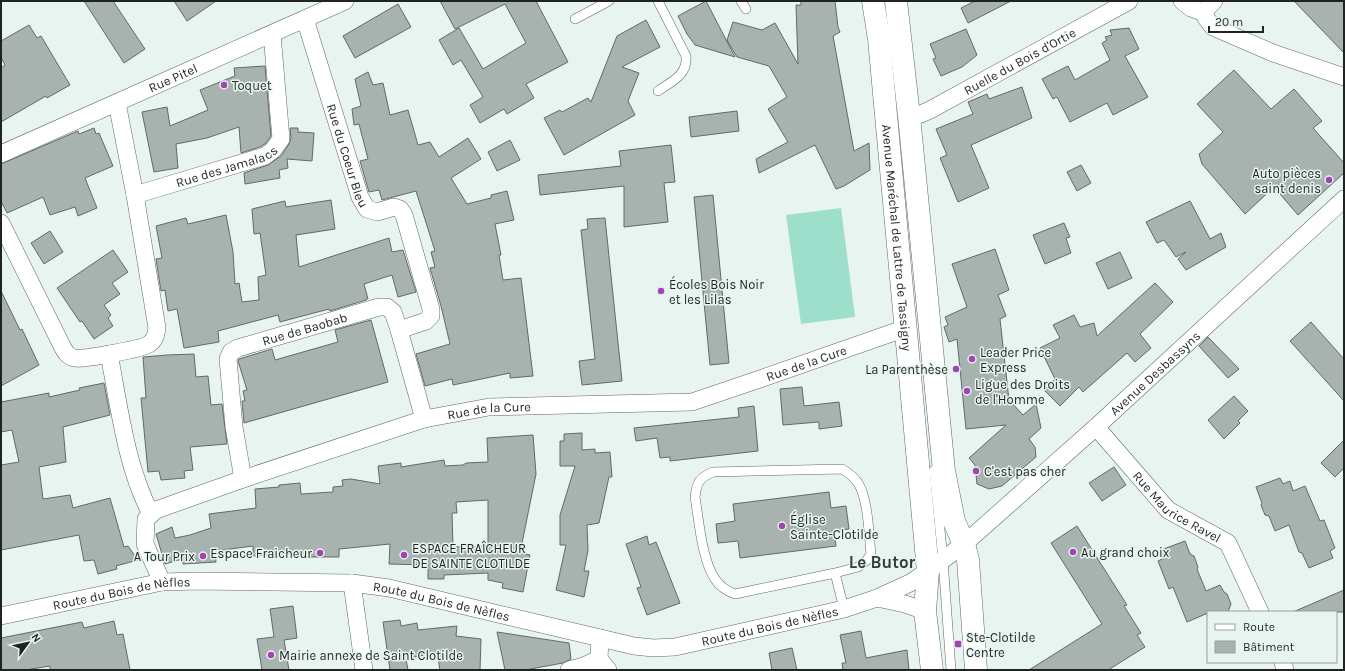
<svg xmlns="http://www.w3.org/2000/svg" width="1345" height="671" viewBox="0 0 1345 671" font-family="Karla,sans-serif">
<rect width="100%" height="100%" fill="#e8f4f0"/>
<path fill="#9edfcb" d="M841 208 855 317 801 324 786 215Z"/>
<path fill="#a8b3af" stroke="#606b67" fill-rule="evenodd" d="M84 1H113L145 49 124 63Z
M174 1H216L187 21Z
M440 1H536L568 62 526 84 534 98 507 114 504 109 480 123 470 105 483 97 461 60 453 65 439 40 459 28 483 69 526 43 505 4 455 29Z
M706 1 735 57 695 45 687 34 678 16Z
M801 1H835L838 27 840 32 833 36 854 151 869 143 870 170 844 186 836 189 815 145 759 173 756 159 788 142 768 109 787 97 769 66 737 57 727 40 733 22 762 30 775 23 798 64 796 5H801Z
M975 1H1011L968 23 961 8Z
M1294 1H1344V53Z
M398 4 411 27 355 58 343 36Z
M646 20 660 47 622 67 639 73 628 101 635 115 564 155 544 118 560 110 562 112 588 98 591 102 617 36Z
M29 25 37 38 41 36 70 85 47 98 46 96 1 122V68L5 65 1 57V41Z
M1129 28 1139 49 1125 56 1148 97 1113 115 1107 103 1070 122 1057 97 1053 99 1042 79 1068 66 1075 80 1110 60 1102 43 1107 40 1105 37 1112 35 1110 30Z
M966 29 977 55 962 67 941 76 933 59 936 58 930 44Z
M265 66 271 136 266 143 260 147 241 153 239 127 207 138 176 144 178 168 154 172 142 112 167 107 170 126 208 110 200 90 235 76 234 68Z
M1234 70 1271 109 1294 89 1322 121 1313 128 1344 163V173L1298 215 1274 187 1245 214 1202 164 1199 154 1223 132 1197 104Z
M368 72 373 85 383 83 390 115 408 110 418 145 430 142 439 157 468 138 481 159 451 178 467 204 491 198V195L507 191 514 220 495 224 501 255H499L503 280 521 278 533 376 510 378V373L453 385 452 379 425 386 416 354 450 344 441 306 430 268 435 267 431 252 435 251 416 191 382 200 379 190 369 192 360 161 368 159 359 124 354 125 352 109 361 106 355 79Z
M1022 87 1032 118 971 145 989 188 958 202 940 158 947 155 936 129 973 114 968 102 987 94 989 99Z
M737 111 739 131 691 137 689 117Z
M94 128 96 134 99 133 113 166 85 178 97 208 78 216 75 207 50 215 43 197 7 213 1 201V164L78 131 79 134Z
M290 128H298V132L314 133 312 161 287 159 288 168 279 170 280 178 245 184 244 173 268 165 281 156 289 144 291 138Z
M510 140 520 160 497 171 488 152Z
M671 145 675 182 664 183 668 222 624 227V186L540 195 538 175 621 166 619 151Z
M1081 165 1091 183 1077 191 1067 172Z
M713 195 729 363 710 365 694 197Z
M331 200 335 229 296 235 299 267 389 238 392 252 403 250 416 292 398 297 392 275 364 284 368 299H366V300L330 311 329 309 280 322 278 315 218 331 219 342 184 348 177 309 168 311 165 290 161 291 156 259 162 258 156 226 186 218 188 224 226 215 233 252 235 284 239 283 242 302 259 300 258 277 266 275 260 233 254 234 252 209 285 201 286 207Z
M1190 201 1210 239 1221 233 1226 247 1186 270 1178 259 1186 252 1176 257 1164 240 1157 243 1146 222Z
M605 218 622 381 582 385 579 361 595 359 581 230 588 229 587 219Z
M1064 223 1070 237 1066 238 1071 253 1045 264 1033 235Z
M50 231 63 252 44 264 31 243Z
M995 249 1009 290 998 295 1006 316 1000 319 1009 400 1023 415 1036 404 1041 428 1029 439 1035 447 1036 457 1002 486 989 489 977 484 975 465 969 458 1006 425 966 429 957 339 949 342 944 327 948 325 945 317 967 307 952 264Z
M113 250 128 272 112 283 120 294 104 305 111 315 108 318 113 326 94 339 82 321 80 322 57 288Z
M1120 252 1132 278 1108 289 1096 263Z
M1155 283 1173 302 1140 334 1151 348 1135 362 1127 353 1083 392 1079 387 1060 406 1044 390 1055 379 1040 348 1060 338 1053 325 1074 315 1080 327 1094 323 1097 336Z
M1 291 20 330 22 329 39 365 1 386Z
M371 320 388 382 244 423 242 401H245L243 391 247 390 238 361 239 359 272 349 275 360 338 342 335 330Z
M1311 322 1344 359V401L1290 341Z
M1208 337 1239 369 1228 378 1199 346Z
M194 354 196 377 208 376 211 405 222 404 227 444 190 447 193 470 184 471 185 478 161 480 159 471 148 472 141 398H146L143 357 167 355Z
M104 383 110 415 63 427 66 462 39 467 43 499 70 495 73 508 110 498 124 547 128 546 138 560 116 566 117 569 98 574 94 560 84 561 79 535 1 550V465L19 462 12 430 1 432V402L49 393V397L80 390 79 388Z
M802 387 804 406 839 402 842 426 819 429V422L783 425 780 389Z
M1234 396 1248 411 1238 421 1240 423 1224 439 1208 420Z
M754 406 758 451 670 461V457L660 458 657 438 636 441 634 428 739 417 738 408Z
M582 433V450L595 449V453L610 452 612 477H609L599 523 587 525 588 550 584 571H589L584 597 556 590 566 545H560V515L575 466H560V441H564V434Z
M533 435 536 474 520 553 530 555 523 592 502 588 503 583 488 580V573L444 575V579H428V565L389 564 390 544 339 549V557H306V553L253 556V546L215 551 216 562 183 564 182 559 165 564 164 561 156 534 172 527 175 538 190 535 211 528 209 514 256 508 255 489 279 487V485L300 483 301 494 333 492V487L343 486 342 480 351 479 380 484 378 466 401 463V467L444 460 445 466 463 465 466 463 488 462 487 438ZM488 500V546L453 547 452 513H457L456 502Z
M1344 440V468L1335 477 1321 463Z
M1114 467 1126 485 1102 501 1089 483Z
M1280 478 1283 484 1290 481 1293 491 1305 486 1320 521 1324 520 1335 548 1330 551 1333 558 1309 568 1302 553 1299 552 1289 525 1275 531 1269 516 1265 515 1261 505 1262 503 1256 487Z
M829 492 831 508 846 506 849 529 834 531 836 546 740 558 738 541 718 543 716 524 735 521 733 504Z
M1077 526 1127 605 1124 606 1141 633 1137 635 1145 647 1108 670H1029L1102 624 1051 543Z
M647 536 649 545 656 542 680 603 647 615 637 588 641 587 626 544Z
M1185 541 1190 554 1194 556 1198 567 1197 569 1206 591 1220 585 1224 592 1227 594 1231 604 1228 612H1208V613L1187 622 1173 587 1169 589 1158 561 1164 558 1161 550Z
M1344 590V612H1293Z
M293 606 297 638 284 640 289 670H262L257 639 274 637 270 609Z
M400 620 401 626 417 623 418 630 457 626 456 636 481 639 480 670H440L437 652 406 659 408 670H390L383 622Z
M114 621 117 635 123 634 130 670H50V666L25 670H1V638L82 622 84 628Z
M861 631 866 658 907 650 909 670H843L842 663H846L840 635Z
M497 632 569 643 571 659 563 663 525 670H505Z
M792 648 797 670H772L769 653Z"/>
<g fill="none" stroke-linecap="round" stroke-linejoin="round">
<g stroke="#5d6864" stroke-width="10">
<path id="lane" d="M741 1 746 9
M575 19 609 1
M658 91C671 82 688 75 686 56L658 1
M842 469C849 473 854 477 858 483 868 498 869 535 871 554L867 560 858 567 835 573 735 594C727 591 720 587 715 579 702 560 699 521 695 497 697 482 699 478 713 472Z
M934 470 943 560 951 670
M835 573 844 609"/>
</g>
<g stroke="#5d6864" stroke-width="18">
<g id="street">
<path d="M1182 1 1191 8 1205 13"/>
<path d="M1214 1 1208 7 1205 13 1206 18 1213 27 1273 53 1344 77"/>
<path id="s1" d="M305 19 360 197 367 209 377 212 394 207 400 209 404 215 431 309V316L426 321 399 330"/>
<path id="s2" d="M909 116 921 114 930 110 1129 1"/>
<path id="s3" d="M1 154 345 1"/>
<path id="s4" d="M135 195 265 156 273 150 281 139 272 34"/>
<path d="M1 223 63 348C66 353 68 356 74 358 82 360 142 349 149 344 155 340 156 335 157 328L135 195 117 103"/>
<path d="M109 354C119 405 126 467 151 514"/>
<path id="s5" d="M1096 427 1168 510 1228 543 1260 612"/>
<path id="s6" d="M243 479 234 427 228 359 231 352 238 348 379 307H387L393 312 399 330 424 419"/>
<path id="s7" d="M162 582 145 544 146 519 156 510 243 479 424 419 489 407 692 402 760 379 906 328"/>
<path d="M352 583 364 670"/>
<path d="M877 598 905 604 925 611"/>
<path id="s8" d="M1 616 162 582 197 581 352 583 389 588 634 646 653 648 675 647 844 609 877 598 910 583 928 571 964 544 1096 427 1344 199"/>
<path d="M599 659 608 670"/>
<path d="M1283 662 1285 670"/>
<path d="M569 670 584 666 599 659 600 638"/>
</g>
</g>
<g stroke="#5d6864" stroke-width="23">
<g id="secondary">
<path id="s9" d="M873 1 879 39 928 571 925 611 932 670"/>
<path d="M896 1 909 116 944 471 954 521 964 544 968 560 976 670"/>
</g>
</g>
<use href="#lane" stroke="#fff" stroke-width="9"/>
<use href="#street" stroke="#fff" stroke-width="17"/>
<use href="#secondary" stroke="#fff" stroke-width="22"/>
</g>
<g fill="#a245ae" stroke="#e8f4f0" stroke-width="1.5">
<circle cx="224" cy="85" r="4"/>
<circle cx="1329" cy="180" r="4"/>
<circle cx="661" cy="291" r="4"/>
<circle cx="972" cy="359" r="4"/>
<circle cx="956" cy="369" r="4"/>
<circle cx="967" cy="391" r="4"/>
<circle cx="976" cy="471" r="4"/>
<circle cx="782" cy="526" r="4"/>
<circle cx="1073" cy="552" r="4"/>
<circle cx="320" cy="553" r="4"/>
<circle cx="404" cy="555" r="4"/>
<circle cx="203" cy="556" r="4"/>
<rect x="954" y="640" width="8" height="8" rx="2"/>
<circle cx="271" cy="655" r="4"/>
</g>
<g text-anchor="middle" stroke-width="3" stroke-linejoin="round" paint-order="stroke">
<g font-size="13" fill="#1f2422" stroke="#e8f4f0">
<text dy="5" stroke="none"><textPath href="#s2" startOffset="124">Ruelle du Bois d'Ortie</textPath></text>
<text dy="5" stroke="none"><textPath href="#s3" startOffset="188">Rue Pitel</textPath></text>
<text dy="5" stroke="none"><textPath href="#s1" startOffset="143">Rue du Coeur Bleu</textPath></text>
<text dy="5" stroke="none"><textPath href="#s4" startOffset="96">Rue des Jamalacs</textPath></text>
<text dy="5" stroke="none"><textPath href="#s9" startOffset="238">Avenue Maréchal de Lattre de Tassigny</textPath></text>
<text dy="5" stroke="none"><textPath href="#s6" startOffset="206">Rue de Baobab</textPath></text>
<text dy="5" stroke="none"><textPath href="#s7" startOffset="753">Rue de la Cure</textPath></text>
<text dy="5" stroke="none"><textPath href="#s8" startOffset="1252">Avenue Desbassyns</textPath></text>
<text dy="5" stroke="none"><textPath href="#s7" startOffset="429">Rue de la Cure</textPath></text>
<text dy="5" stroke="none"><textPath href="#s5" startOffset="115">Rue Maurice Ravel</textPath></text>
<text dy="5" stroke="none"><textPath href="#s8" startOffset="123">Route du Bois de Nèfles</textPath></text>
<text dy="5" stroke="none"><textPath href="#s8" startOffset="446">Route du Bois de Nèfles</textPath></text>
<text dy="5" stroke="none"><textPath href="#s8" startOffset="782">Route du Bois de Nèfles</textPath></text>
</g>
<g font-size="13" fill="#1f2422" stroke="#e8f4f0" text-anchor="start">
<text x="232" y="90">Toquet</text>
<text x="1321" y="178" text-anchor="end">Auto pièces<tspan x="1321" dy="15">saint denis</tspan></text>
<text x="669" y="289">Écoles Bois Noir<tspan x="669" dy="15">et les Lilas</tspan></text>
<text x="980" y="357">Leader Price<tspan x="980" dy="15">Express</tspan></text>
<text x="948" y="374" text-anchor="end">La Parenthèse</text>
<text x="975" y="389">Ligue des Droits<tspan x="975" dy="15">de l'Homme</tspan></text>
<text x="984" y="476">C'est pas cher</text>
<text x="790" y="524">Église<tspan x="790" dy="15">Sainte-Clotilde</tspan></text>
<text x="412" y="553">ESPACE FRAÎCHEUR<tspan x="412" dy="15">DE SAINTE CLOTILDE</tspan></text>
<text x="1081" y="557">Au grand choix</text>
<text x="312" y="558" text-anchor="end">Espace Fraicheur</text>
<text x="195" y="561" text-anchor="end">A Tour Prix</text>
<text x="966" y="642">Ste-Clotilde<tspan x="966" dy="15">Centre</tspan></text>
<text x="279" y="660">Mairie annexe de Saint Clotilde</text>
</g>
<g font-size="17" font-weight="bold" fill="#333d3a" stroke="#e8f4f0">
<text x="882" y="568">Le Butor</text>
</g>
</g>
<rect width="1345" height="671" fill="none" stroke="#1f2422" stroke-width="4"/>
<rect x="1207" y="611" width="130" height="52" fill="#e8f4f0" stroke="#98a19e"/>
<rect x="1215" y="624" width="20" height="6" fill="#ffffff" stroke="#98a19e"/>
<text x="1243" y="631" font-size="12" fill="#1f2422">Route</text>
<rect x="1215" y="641" width="20" height="12" fill="#a8b3af" stroke="#98a19e"/>
<text x="1243" y="651" font-size="12" fill="#1f2422">Bâtiment</text>
<g transform="translate(28 643) rotate(57)" stroke="#e8f4f0" stroke-width="3" paint-order="stroke">
<path d="M0-3L7 15L0 10L-7 15Z" fill="#1f2422"/>
<text y="-6" font-size="11" font-weight="bold" text-anchor="middle" fill="#1f2422">N</text>
</g>
<path d="M1209 26v6h54v-6" fill="none" stroke="#1f2422" stroke-width="2"/>
<text x="1215" y="26" font-size="12" fill="#1f2422" stroke="#e8f4f0" stroke-width="3" paint-order="stroke">20 m</text>
</svg>
